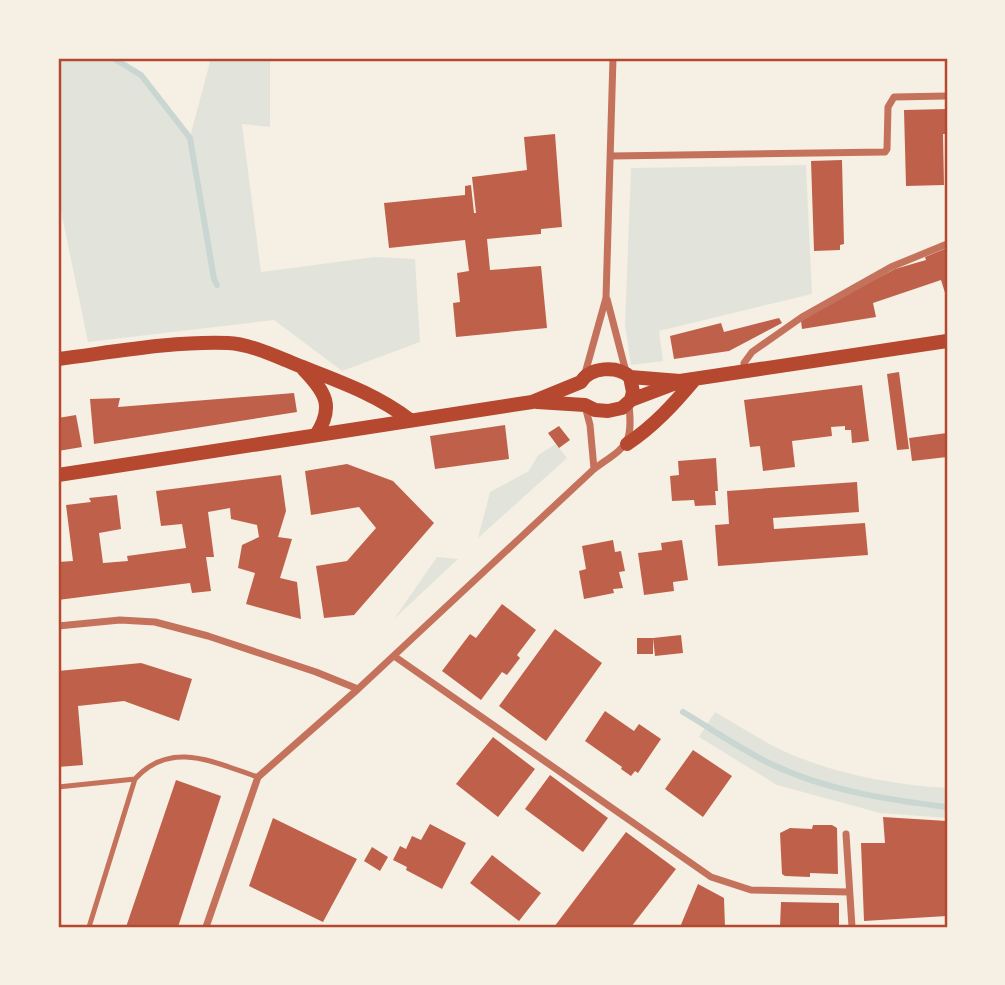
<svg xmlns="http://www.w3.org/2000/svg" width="1005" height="985" viewBox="0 0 1005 985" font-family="Jost,sans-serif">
<rect width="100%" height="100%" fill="#f6efe4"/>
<path fill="#e2e4dc" d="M58 58H113L141 75 190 137 211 58H270V127L242 124 261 272 375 257 415 259 420 342 342 371 274 320 88 342 58 196Z
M806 165 812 294 659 331 663 361 631 365 625 325 631 168Z
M556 444 567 458 478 538 490 492 529 471 538 455Z
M437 557 458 559 394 619Z
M715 712C743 728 771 747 800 758 847 776 897 785 947 788V818L880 813 777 785 699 737Z"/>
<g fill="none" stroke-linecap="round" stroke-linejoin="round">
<path stroke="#c9d6d2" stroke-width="6" d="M113 58 141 75 190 138 214 279 217 285
M683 712C712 729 740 749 771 764 825 790 888 800 947 807"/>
</g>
<path fill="#bf614a" d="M947 109V134H943L944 185 906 186 904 110Z
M555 134 562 227 541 229V234L487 239 490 270 541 266 547 328 456 337 453 303 460 302 457 273 469 271 465 240 389 248 384 203 465 195V186L471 185 474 213H476L472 177 527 170 524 137Z
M842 160 844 244 840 245V250L814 251 811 161Z
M947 248V299L941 280 873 303 876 317 802 329 801 321 845 295 895 269 926 260 925 257Z
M779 318 782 323 729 351 674 359 670 336 721 323 724 332Z
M899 372 909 449 897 450 887 374Z
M862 385 869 441 852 443 851 430H845V426L831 427 832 436 792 441 795 467 763 471 760 446 750 447 744 400Z
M294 393 297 412 94 444 90 399 120 398 118 407Z
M76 415 82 447 58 451V418Z
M505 425 509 459 435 469 430 436Z
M559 426 570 440 559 448 548 433Z
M947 433V457L912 461 909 438Z
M716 458 718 491H715L716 505 695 506 694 500 672 501 670 476 679 475 678 461Z
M347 464 393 481 434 523 354 615 324 618 316 566 347 561 376 528 359 507 311 515 305 471Z
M281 475 286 511 278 537 292 539 280 578 297 582 301 619 246 604 255 573 238 568 242 545 259 537 257 525 231 519 230 508 208 512 214 557H206L211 591 192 593 190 583 58 600V562L73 561 66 505 91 502 89 498 117 495 121 529 99 533 103 563 128 561 127 556 186 548 182 524 161 526 156 491Z
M857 482 859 512 773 518 774 529 865 523 868 555 718 566 715 525 729 524 727 491Z
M613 540 615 552 621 551 625 571 619 572 623 588 613 589 614 593 584 599 579 571 586 569 582 546Z
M682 540 688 580 673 582 674 591 644 595 638 553 662 550 661 543Z
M502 604 536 630 517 655 520 658 507 675 502 672 481 700 442 671 470 634 476 638Z
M555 629 602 663 546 741 499 706Z
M681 635 683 653 655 656 653 638Z
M637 638H653V654H637Z
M141 663 192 679 179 721 124 701 78 706 83 765 58 767V671Z
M605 711 634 731 639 724 661 739 638 773 635 771 631 776 621 769 622 767 585 741Z
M493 737 535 769 498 817 456 784Z
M693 750 732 776 703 817 665 789Z
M550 775 608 818 583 852 525 809Z
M176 780 221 796 178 927H126Z
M883 817 947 821V916L864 921 861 843H885Z
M273 818 357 859 323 922 249 886Z
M430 824 466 843 442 889 406 870 407 867 393 860 400 846 406 849 412 836 421 840Z
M813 825H832L837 828 838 874 810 873V877L785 876 782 874 780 833 790 828 812 829Z
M626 832 676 869 631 927H554Z
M372 847 388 857 380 871 364 861Z
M492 855 541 893 519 921 470 883Z
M698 884 724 898 725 927H680Z
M781 902 839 903V927H780Z"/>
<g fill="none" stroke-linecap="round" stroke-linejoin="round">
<path stroke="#c5725c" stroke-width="5" d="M58 787 135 779C171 739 215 763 258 777
M89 927 135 779"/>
<path stroke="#c5725c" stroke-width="7" d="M611 156 885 152 887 149 888 107 894 97 947 96
M607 299 626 372
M744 371V363L752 352 802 317 891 267 947 244
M584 377 606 298 613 58
M585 406 590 425 594 469
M58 626 120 620 155 622 208 636 316 672 358 689
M394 656 711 877 751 890 849 892
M846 834 852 927
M206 927 258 777 358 689 594 469C627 445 633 446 629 404"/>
<path stroke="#b5482f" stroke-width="14" d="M58 359C114 352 172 341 228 343 250 344 275 356 295 364 335 380 375 393 410 420
M304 370C325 392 335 406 316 435
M630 377 680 381 947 341
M537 402 585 405 595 410 608 411 622 408 631 400 676 383
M627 444C654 426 674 404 695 379
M58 475 532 402 581 382C590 367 617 365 630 377L633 392 631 400"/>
</g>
<rect width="1005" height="985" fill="none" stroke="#f6efe4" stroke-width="119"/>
<rect x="60" y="60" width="886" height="866" fill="none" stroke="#b5482f" stroke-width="2.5"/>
</svg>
